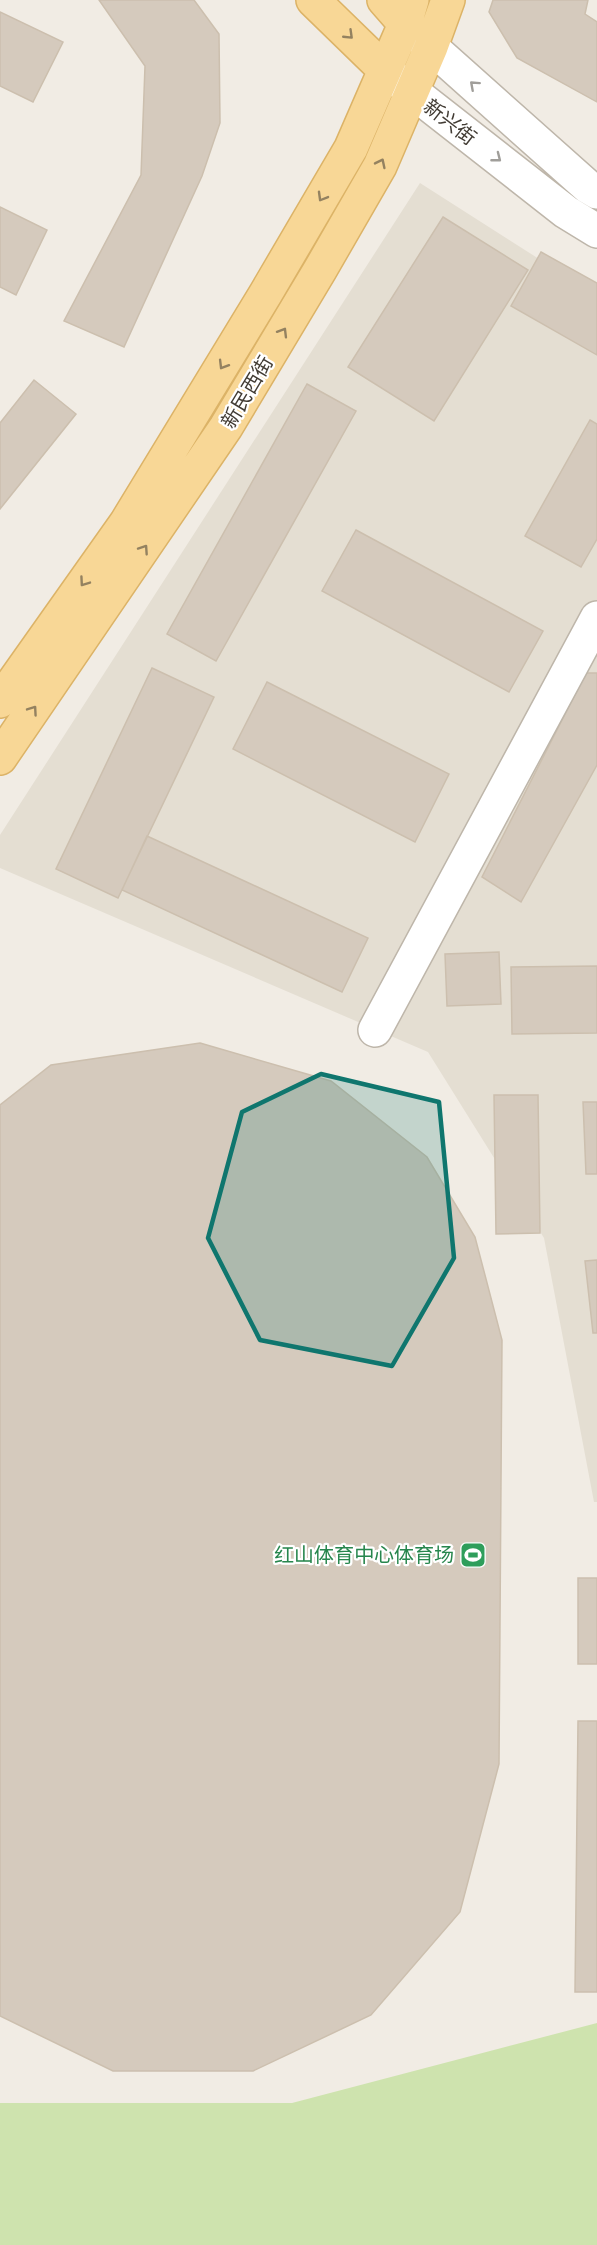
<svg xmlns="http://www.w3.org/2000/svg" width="597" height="2245" viewBox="0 0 597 2245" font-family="'DM Sans','Noto Sans SC',sans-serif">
<rect width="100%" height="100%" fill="#f1ece4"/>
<path fill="#e4ded2" d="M420 183 597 296V1502H594L544 1238 428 1052 0 868V835Z"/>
<path fill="#cee3ae" d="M597 2023V2245H0V2103H292Z"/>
<path fill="#d5cabd" stroke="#ccbfae" stroke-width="1.5" d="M99 0H194L219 34 220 123 202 176 124 347 64 321 141 175 145 66Z
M493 0H588L585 14 597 22V102L517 58 489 12Z
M0 12 63 42 33 102 0 86Z
M0 207 47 230 16 295 0 287Z
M443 217 528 270 434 421 348 367Z
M541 252 597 283V355L511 306Z
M34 380 76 414 0 509V423Z
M307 384 356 411 216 661 167 634Z
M590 420 597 424V539L581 567 525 536Z
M356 530 543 631 509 692 322 591Z
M152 668 214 697 118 898 56 869Z
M586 673H597V765L521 902 482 877Z
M267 682 449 774 415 842 233 749Z
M147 836 368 938 342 992 122 890Z
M499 952 501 1004 447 1006 445 954Z
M597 966V1033L512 1034 511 967Z
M200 1043 331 1081 427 1157 475 1237 502 1340 499 1764 460 1912 371 2015 253 2071H113L0 2016V1105L51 1065Z
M494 1095H538L540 1233 496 1234Z
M583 1102H597V1174H586Z
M597 1260V1333H593L585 1261Z
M578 1578H597V1664H578Z
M578 1721H597V1992H575Z"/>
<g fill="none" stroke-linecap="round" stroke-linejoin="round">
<g stroke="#beb6aa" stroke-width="36">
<path id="minor" d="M411 29 587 186 597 192
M391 75 566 212 597 231
M375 1030 597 618"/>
</g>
<g stroke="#dcb367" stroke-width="36">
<path id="major" d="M313 0 385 70
M384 0 405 24
M0 701 126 523 266 293 351 148 405 24 412 0
M0 758 226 427 320 270 380 166 431 47 448 0"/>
</g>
<use href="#minor" stroke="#fff" stroke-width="33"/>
<use href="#major" stroke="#f8d796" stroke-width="33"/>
</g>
<defs><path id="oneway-chevron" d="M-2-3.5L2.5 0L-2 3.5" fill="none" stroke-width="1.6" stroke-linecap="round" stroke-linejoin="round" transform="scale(1.5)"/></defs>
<g stroke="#948260">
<use href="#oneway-chevron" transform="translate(349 35) rotate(44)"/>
<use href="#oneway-chevron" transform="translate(381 163) rotate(-64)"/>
<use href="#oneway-chevron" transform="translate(322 197) rotate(120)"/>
<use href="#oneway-chevron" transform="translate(283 332) rotate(-59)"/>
<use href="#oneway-chevron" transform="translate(223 365) rotate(121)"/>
<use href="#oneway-chevron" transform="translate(144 549) rotate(-56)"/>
<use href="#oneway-chevron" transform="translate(84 582) rotate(125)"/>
<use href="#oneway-chevron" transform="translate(33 710) rotate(-55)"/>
</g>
<g stroke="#a09e9a">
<use href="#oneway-chevron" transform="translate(474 85) rotate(-138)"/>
<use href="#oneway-chevron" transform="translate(497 158) rotate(38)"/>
</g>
<path fill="#0f766e" fill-opacity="0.2" stroke="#0f766e" stroke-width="4.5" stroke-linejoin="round" d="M321 1074 439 1102 454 1258 392 1366 260 1340 208 1238 242 1112Z"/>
<defs>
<g id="stadium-square" transform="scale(1.35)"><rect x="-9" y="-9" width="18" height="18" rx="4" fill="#2e9e5b" stroke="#fff"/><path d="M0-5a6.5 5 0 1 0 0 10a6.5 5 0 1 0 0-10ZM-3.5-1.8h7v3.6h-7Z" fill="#fff"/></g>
</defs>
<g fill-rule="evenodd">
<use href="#stadium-square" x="473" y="1555"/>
</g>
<g text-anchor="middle" stroke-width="4.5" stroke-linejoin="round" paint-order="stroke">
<g font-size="20" fill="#423c34" stroke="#fff">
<text transform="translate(450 122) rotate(38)" y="7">新兴街</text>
<text transform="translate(247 392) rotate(-59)" y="7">新民西街</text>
</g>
<g font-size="20" fill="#27864d" stroke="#fff" text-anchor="end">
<text x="454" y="1562">红山体育中心体育场</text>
</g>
</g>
</svg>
